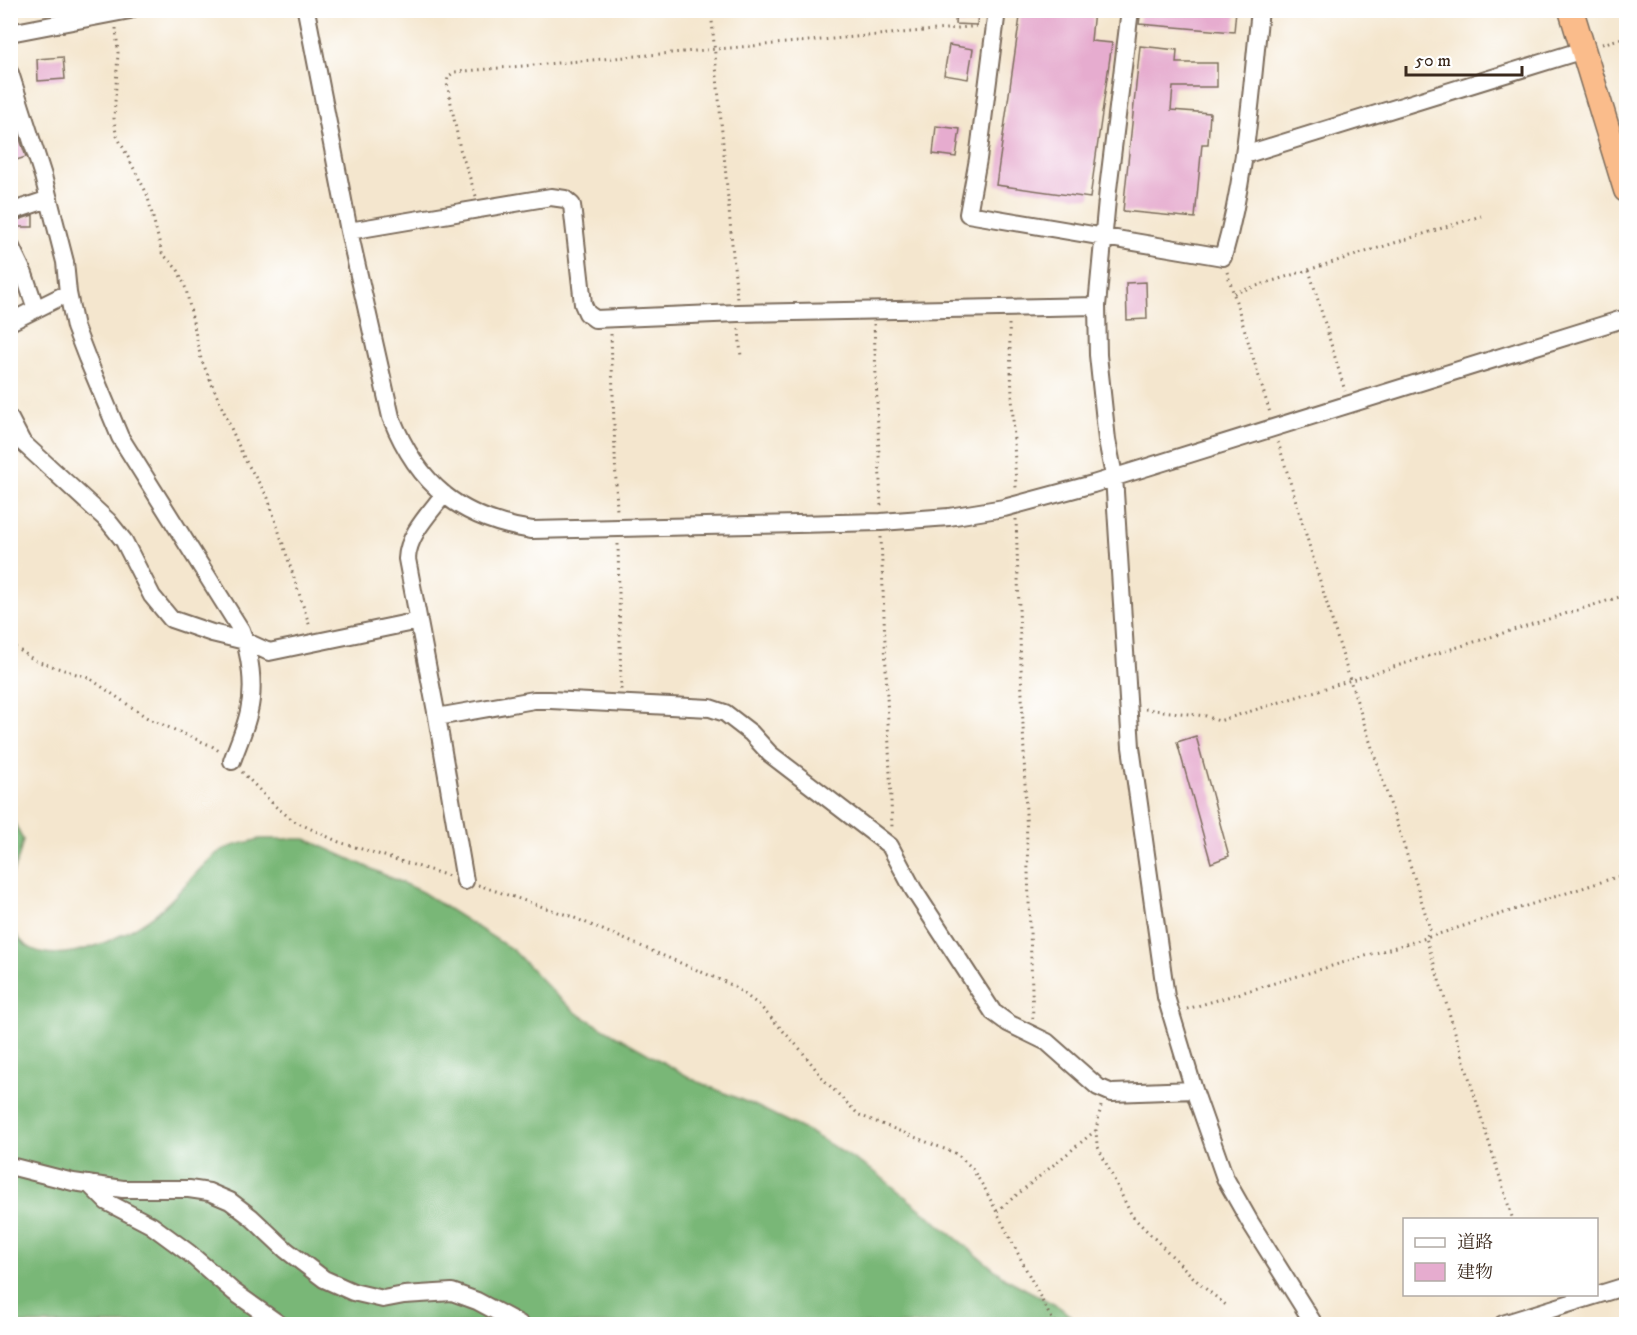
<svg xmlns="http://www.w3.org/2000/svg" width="1637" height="1335" viewBox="0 0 1637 1335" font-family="'IM FELL DW Pica','Noto Serif JP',serif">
<rect width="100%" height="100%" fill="#fff"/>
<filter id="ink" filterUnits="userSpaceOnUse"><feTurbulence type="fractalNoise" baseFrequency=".0167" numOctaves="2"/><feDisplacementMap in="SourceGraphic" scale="12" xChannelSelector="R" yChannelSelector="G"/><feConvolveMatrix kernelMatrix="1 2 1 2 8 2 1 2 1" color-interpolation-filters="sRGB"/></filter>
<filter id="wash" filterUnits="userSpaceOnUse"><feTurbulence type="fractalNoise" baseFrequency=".008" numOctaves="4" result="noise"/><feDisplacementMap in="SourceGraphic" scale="24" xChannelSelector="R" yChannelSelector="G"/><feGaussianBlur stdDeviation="1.35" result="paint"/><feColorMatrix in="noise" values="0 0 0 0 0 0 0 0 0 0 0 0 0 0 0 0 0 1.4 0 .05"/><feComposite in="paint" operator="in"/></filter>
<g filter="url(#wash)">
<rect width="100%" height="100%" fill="#f4e6ce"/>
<path fill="#79b777" stroke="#5a704a" stroke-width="1.5" d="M11 816 23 840 19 856 11 877Z
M260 839H306L422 892 513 950 555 994 578 1014 696 1081 756 1106 811 1133 875 1172 1005 1278 1059 1307 1081 1324H11L10 918C24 985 119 942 154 915 177 898 194 872 216 854 227 845 247 843 260 839Z"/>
<g id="blocks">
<path fill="#e6accf" d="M956 10H978L977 25 955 24Z
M1021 10H1094L1091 41 1112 43 1090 198 996 185Z
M1141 10H1236L1234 32 1139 24Z
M949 45 973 49 968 79 944 75Z
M1140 46 1177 50 1176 63H1217V87H1173L1171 110 1210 113 1208 144H1202L1195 218 1123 211Z
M63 57 65 79 38 81 37 59Z
M936 126 960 129 956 157 933 154Z
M17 130 26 157 10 162V132Z
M33 215V227H12V222Z
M1146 282 1147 319 1127 320 1126 283Z
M1196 736 1229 856 1211 863 1177 742Z"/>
</g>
</g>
<g filter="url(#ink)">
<use href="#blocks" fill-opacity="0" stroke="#7c6c5c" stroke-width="1.5"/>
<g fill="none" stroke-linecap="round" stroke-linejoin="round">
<g stroke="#7c6c5c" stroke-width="20">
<path id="minor" d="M306 10 349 231 391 417C418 485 460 519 532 530L881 522 949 517 1004 508 1093 484 1626 318
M997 10 978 159 968 214 1223 257C1246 177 1251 93 1260 10
M1130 10 1108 189 1097 306 1098 355 1107 440 1114 476 1131 747 1166 997 1194 1090 1225 1178 1250 1222 1314 1324
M10 33 130 10
M10 73 43 176 65 262 68 293 75 327 87 358 120 437 241 630C250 653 255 686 249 711 246 727 238 744 232 761
M1244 155 1583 50
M10 212 49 199
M349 231 551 197 565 199 572 205 583 304 587 313 595 319 738 313 1097 306
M10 245 24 274 36 309
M10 322 68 293
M10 419 22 442 108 521 124 541 152 596 171 619 212 633 245 641 269 652 418 621
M444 494C430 513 408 534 407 559L437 717 465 881
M437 717 534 700H550L710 708 725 713 751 733 770 754 890 846 913 889 993 1012 1008 1023 1047 1042 1098 1087 1112 1093 1194 1090
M10 1166 73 1182 123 1189H189L209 1192 230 1201 251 1217 286 1250 324 1279 353 1292 383 1299 404 1295 452 1292 477 1301 520 1324
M89 1184 107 1202 151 1225 189 1253 234 1292 279 1324
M1503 1324 1626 1286"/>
</g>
<g stroke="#7c6c5c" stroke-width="27">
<path id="highway" d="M1571 10 1626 190"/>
</g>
<path stroke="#7c6c5c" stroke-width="3" stroke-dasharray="1.5 4.5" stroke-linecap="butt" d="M711 10 737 299
M116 28 118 53 114 118 116 134 147 194 162 253 178 270 186 289 201 359 244 458 268 498 310 627
M1602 44 1626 37
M476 196 460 149 447 83 448 77 454 72 981 26
M1309 270 1345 391
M1227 272 1270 413
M1234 293 1481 216
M874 324 881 507
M1009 324 1016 488
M739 329 741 358
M611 334 617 513
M1278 442 1350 680 1417 886 1430 929 1426 938 1513 1220
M1016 519 1033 1019
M881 537 892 827
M618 544 621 690
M10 644 36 661 89 678 149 719 212 746 219 751
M1145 709 1206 716 1219 721 1626 595
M242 772 275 806 294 821 339 842 449 876
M478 885 570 916 732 985 759 1005 800 1049 825 1081 859 1115 957 1154 971 1167 985 1189 1050 1316 1057 1324
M1187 1009 1426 938 1626 874
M1101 1106 1096 1130 1097 1145 1132 1216 1201 1285 1226 1305
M997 1211 1095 1131"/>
<use href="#minor" stroke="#fff" stroke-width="16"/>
<use href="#highway" stroke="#fabc8b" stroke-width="24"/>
</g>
</g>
<rect width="1637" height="1335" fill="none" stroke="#fff" stroke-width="36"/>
<rect x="1403" y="1218" width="195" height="78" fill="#ffffff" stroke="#b1aaa5" stroke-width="1.5"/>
<rect x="1415" y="1238" width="30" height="9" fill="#ffffff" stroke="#b1aaa5" stroke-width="1.5"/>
<text x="1457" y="1248" font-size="18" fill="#3b2a1e">道路</text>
<rect x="1415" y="1263" width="30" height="18" fill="#e6accf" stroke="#b1aaa5" stroke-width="1.5"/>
<text x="1457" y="1278" font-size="18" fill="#3b2a1e">建物</text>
<path d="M1406 66v9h116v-9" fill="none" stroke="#3b2a1e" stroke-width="3"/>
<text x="1415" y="66" font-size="18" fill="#3b2a1e" stroke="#ffffff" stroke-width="4.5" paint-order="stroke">50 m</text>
</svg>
